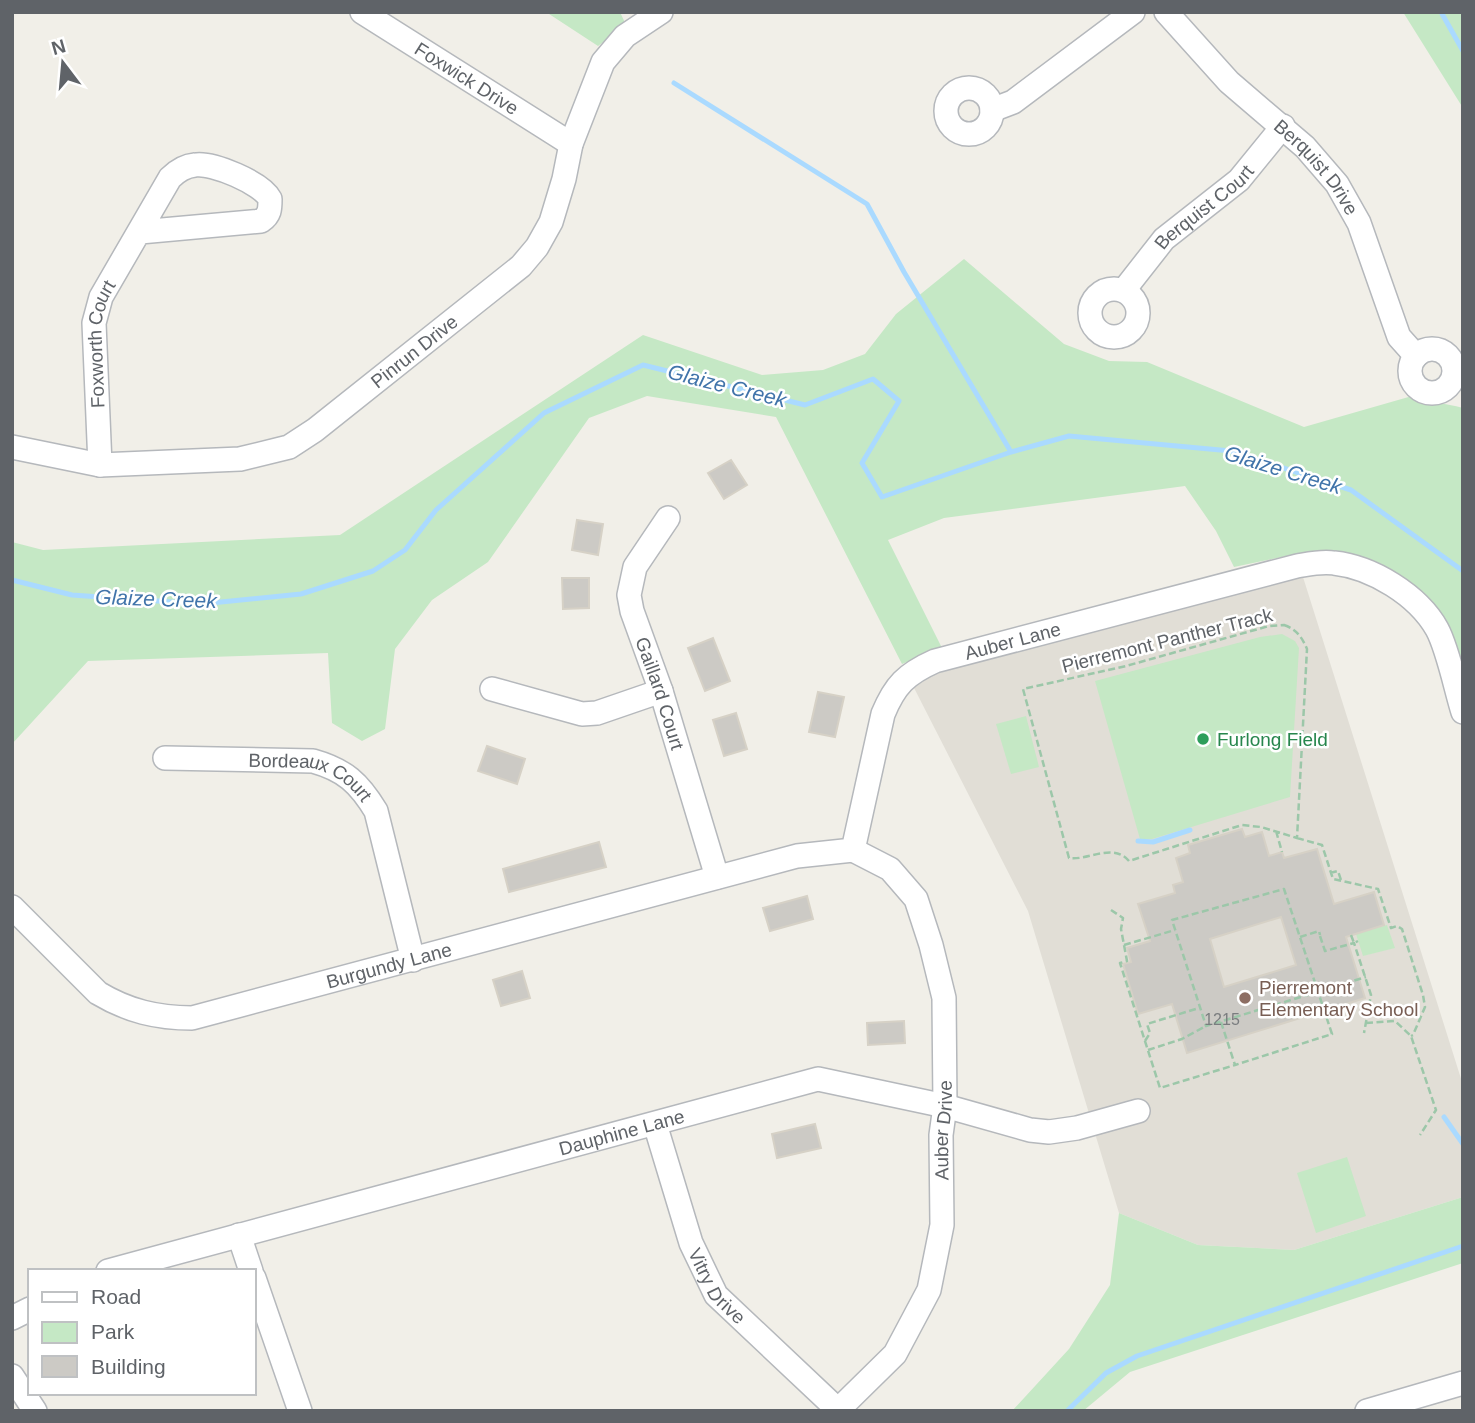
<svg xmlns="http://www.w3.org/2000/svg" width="1475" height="1423" viewBox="0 0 1475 1423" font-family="Helvetica,sans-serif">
<rect width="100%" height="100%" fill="#f1efe8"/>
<path fill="#e1ded6" d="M1303 577 1463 1085V1197L1294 1250 1198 1245 1119 1213 1028 911 911 682 955 668 1260 583Z"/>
<path fill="#c5e8c5" d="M546 12H620L626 25 598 46Z
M1403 12H1463V108Z
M964 259 1064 344 1109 361 1147 362 1304 427 1412 396C1429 403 1445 403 1463 408V669L1443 625 1331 557 1291 555 1234 567 1216 531 1185 486 944 518 888 540 942 648 902 664 776 417 647 396 589 418 488 562 432 600 395 649 385 729 362 741 332 723 328 653 88 661 12 744V542L43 550 340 535 643 335 762 375 823 370 865 354 896 314Z
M1282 634 1295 641 1299 648 1290 797 1152 839H1140L1095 681 1260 637Z
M1026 716 1039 767 1011 774 996 724Z
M1387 925 1395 948 1363 956 1356 934Z
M1347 1157 1366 1216 1316 1233 1297 1173Z
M1463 1197V1263L1130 1372 1083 1411H1012L1069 1349 1110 1285 1119 1213 1198 1245 1294 1250Z"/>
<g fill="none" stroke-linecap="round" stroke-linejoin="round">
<path stroke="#aadaff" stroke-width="5" d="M1441 12 1463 51
M674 83 867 204 904 272 1011 452
M12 580 72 595 201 604 301 594 373 571 405 550 436 510 544 413 643 365 805 405 873 379 899 401 862 463 882 497 1011 452 1069 436 1231 451 1351 490 1463 571
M1138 841 1153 842 1190 830
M1444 1117 1463 1144
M1067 1411 1106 1373 1137 1356 1463 1246"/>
</g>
<path fill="#cccac5" stroke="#d6d1c6" stroke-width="2" fill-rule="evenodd" d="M731 460 747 485 724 499 708 473Z
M577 520 603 524 598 555 572 550Z
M562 578H589V608L563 609Z
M713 638 730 681 705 691 688 648Z
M818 692 844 697 835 737 809 732Z
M736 713 747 749 724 756 713 720Z
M487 746 525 759 517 784 478 771Z
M1242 829 1245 837 1262 832 1269 856 1282 852 1284 858 1317 849 1334 904 1374 892 1384 925 1346 937 1365 998 1187 1053 1172 1004 1138 1014 1123 964 1131 962 1127 948 1150 941 1138 904 1175 893 1173 885 1183 882 1176 858 1190 853 1188 845ZM1281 917 1296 965 1224 987 1210 939Z
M599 842 606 867 509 892 503 869Z
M807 896 813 919 770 931 763 908Z
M522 971 530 998 501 1006 493 980Z
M904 1021 905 1043 868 1045 867 1023Z
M815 1124 821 1148 777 1158 772 1134Z"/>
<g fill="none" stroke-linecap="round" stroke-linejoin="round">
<g stroke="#b5b8bc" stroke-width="26">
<g id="minor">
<path id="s1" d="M362 12 571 144"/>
<path id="s2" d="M1166 12 1229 82 1305 147 1337 184 1359 223 1399 337 1416 356"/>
<circle cx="969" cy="111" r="23"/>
<path d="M992 110 1013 102 1133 12"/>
<circle cx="1114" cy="313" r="24"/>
<path id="s3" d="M1124 290 1164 239 1239 180 1283 126"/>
<circle cx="1432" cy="371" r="22"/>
<path id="s4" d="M12 447 100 465 240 459 289 447 315 430 521 266 537 247 551 222 564 179 571 144 603 62 625 36 661 12"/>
<path id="s5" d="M100 465 94 323 101 297 170 178C177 171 184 166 195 165 212 162 262 183 270 199 270 209 270 215 261 221L140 232"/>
<path id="s6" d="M668 518 635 567 629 595 632 611 661 691 717 877"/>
<path d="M492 689 582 714 597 713 661 691"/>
<path id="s7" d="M165 758 313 761C345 770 359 783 376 811L413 960"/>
<path id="s8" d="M12 907 98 993C128 1011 157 1018 192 1018L797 856 853 850 883 714C895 685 906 674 935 661L1297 566C1309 564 1321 561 1334 563 1372 567 1418 595 1437 629 1448 649 1456 690 1463 712"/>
<path id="s9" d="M655 1124 691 1243 716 1295 838 1410"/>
<path d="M239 1235 251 1271"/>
<path id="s10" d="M108 1271 818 1079 945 1106 1030 1130 1049 1132 1077 1128 1138 1111"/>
<path d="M254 1278 300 1411"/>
<path d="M12 1318 30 1309"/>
<path d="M12 1376 35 1411"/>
<path id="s11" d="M837 1411 895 1354 929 1290 942 1225 941 1135 945 1106 944 998 931 945 916 899 890 869 853 850"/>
<path d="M1367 1411 1463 1383"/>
</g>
</g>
<path stroke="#9cc7a9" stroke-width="2.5" stroke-dasharray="7 3.5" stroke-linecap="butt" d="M1284 625C1296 629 1302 637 1307 649L1297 838 1261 827 1242 825 1129 861C1113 842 1088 861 1069 858L1023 689 1126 666 1269 626Z
M1276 831 1282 852
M1297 838 1322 845 1333 879 1378 889 1391 928 1397 926 1402 929 1423 995 1425 1007 1413 1035 1411 1036
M1330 873 1338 871 1341 880
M1111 910 1123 918 1121 929 1127 961 1120 963 1160 1088 1235 1065
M1351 935 1354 943 1358 941
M1320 936 1325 951 1354 943 1371 995 1364 1033
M1300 937 1319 931 1320 935
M1124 945 1175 930
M1221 1022 1235 1065 1332 1034 1284 889 1172 920 1206 1026 1366 977
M1366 1023 1395 1021 1411 1036 1436 1110 1420 1135
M1145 1041 1150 1033 1147 1024 1199 1008
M1148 1050 1182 1039 1206 1026"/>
<use href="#minor" stroke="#fff" stroke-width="23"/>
</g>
<circle fill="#2e9e5b" stroke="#fff" stroke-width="2.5" cx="1203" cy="739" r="7"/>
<circle fill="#8d6e63" stroke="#fff" stroke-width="2.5" cx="1245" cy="998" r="7"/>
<g text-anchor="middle" stroke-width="5" stroke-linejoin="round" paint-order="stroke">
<g font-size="16" fill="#7a7d7f">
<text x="1222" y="1025">1215</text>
</g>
<g font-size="19" fill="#5f6368" stroke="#fff">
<text dy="7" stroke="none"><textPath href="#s1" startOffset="124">Foxwick Drive</textPath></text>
<text dy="7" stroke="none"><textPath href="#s2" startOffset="217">Berquist Drive</textPath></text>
<text dy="7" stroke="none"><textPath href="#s3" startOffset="116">Berquist Court</textPath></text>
<text dy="7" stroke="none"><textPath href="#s5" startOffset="122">Foxworth Court</textPath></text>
<text dy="7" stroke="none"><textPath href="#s4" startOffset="438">Pinrun Drive</textPath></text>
<text transform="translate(1167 640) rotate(-14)" y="7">Pierremont Panther Track</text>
<text dy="7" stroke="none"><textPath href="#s8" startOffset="1199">Auber Lane</textPath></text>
<text dy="7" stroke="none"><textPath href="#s6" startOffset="191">Gaillard Court</textPath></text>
<text dy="7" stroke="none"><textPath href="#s7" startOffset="150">Bordeaux Court</textPath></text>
<text dy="7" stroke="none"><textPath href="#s8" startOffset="424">Burgundy Lane</textPath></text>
<text dy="7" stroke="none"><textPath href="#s11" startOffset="315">Auber Drive</textPath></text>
<text dy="7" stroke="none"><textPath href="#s10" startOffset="532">Dauphine Lane</textPath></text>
<text dy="7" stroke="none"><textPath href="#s9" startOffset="175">Vitry Drive</textPath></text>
</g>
<g font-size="19" fill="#27864d" stroke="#fff" text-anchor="start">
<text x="1217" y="746">Furlong Field</text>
</g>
<g font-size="19" fill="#785e54" stroke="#fff" text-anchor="start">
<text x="1259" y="994">Pierremont<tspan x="1259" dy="22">Elementary School</tspan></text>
</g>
<g font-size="21" font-style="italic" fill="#4174aa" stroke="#fff">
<text transform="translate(727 386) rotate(14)" y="7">Glaize Creek</text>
<text transform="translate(1283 470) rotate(17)" y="7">Glaize Creek</text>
<text transform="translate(156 599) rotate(2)" y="7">Glaize Creek</text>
</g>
</g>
<rect width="1475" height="1423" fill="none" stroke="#5f6368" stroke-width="28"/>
<rect x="28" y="1269" width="228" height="126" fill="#ffffff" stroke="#bfc1c3" stroke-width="2"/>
<rect x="42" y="1292" width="35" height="10" fill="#ffffff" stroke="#bfc1c3" stroke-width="2"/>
<text x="91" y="1304" font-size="21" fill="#5f6368">Road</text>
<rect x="42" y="1322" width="35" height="21" fill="#c5e8c5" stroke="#bfc1c3" stroke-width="2"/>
<text x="91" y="1339" font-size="21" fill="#5f6368">Park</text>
<rect x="42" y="1356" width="35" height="21" fill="#cccac5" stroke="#bfc1c3" stroke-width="2"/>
<text x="91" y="1374" font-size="21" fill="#5f6368">Building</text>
<g transform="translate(63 63) rotate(344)" stroke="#ffffff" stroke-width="5" paint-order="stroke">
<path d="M0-5L12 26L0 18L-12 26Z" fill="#5f6368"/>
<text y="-10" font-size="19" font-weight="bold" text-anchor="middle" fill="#5f6368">N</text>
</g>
</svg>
